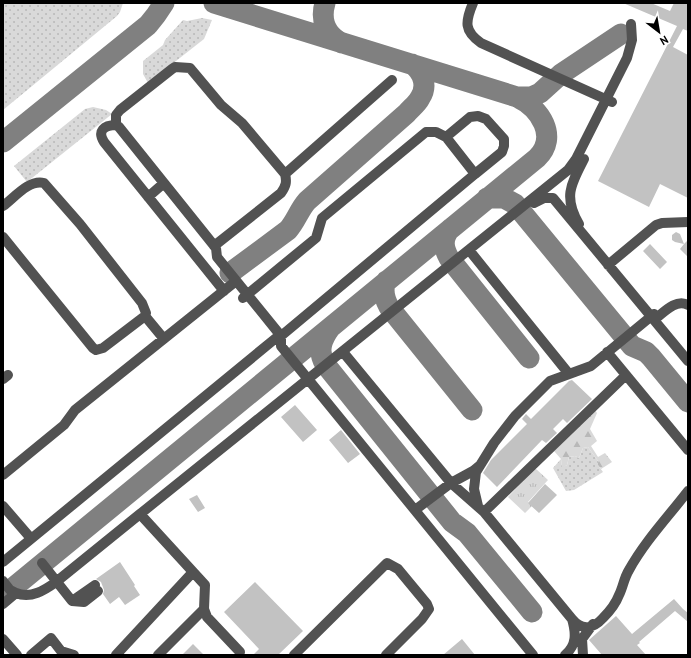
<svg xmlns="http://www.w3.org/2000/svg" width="691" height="658" viewBox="0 0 691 658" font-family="'PT Sans',sans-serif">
<defs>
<pattern id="grass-dots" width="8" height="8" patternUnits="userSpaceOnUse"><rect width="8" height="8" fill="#d9d9d9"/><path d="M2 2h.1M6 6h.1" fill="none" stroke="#b8b8b8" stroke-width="1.8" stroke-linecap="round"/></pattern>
<pattern id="forest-firs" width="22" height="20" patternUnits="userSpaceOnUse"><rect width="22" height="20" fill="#d9d9d9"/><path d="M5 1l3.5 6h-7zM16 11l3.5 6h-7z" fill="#b8b8b8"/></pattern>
<pattern id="park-tufts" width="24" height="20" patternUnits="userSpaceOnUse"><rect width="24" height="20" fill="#d9d9d9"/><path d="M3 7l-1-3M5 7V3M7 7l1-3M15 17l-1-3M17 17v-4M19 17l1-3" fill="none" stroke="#b8b8b8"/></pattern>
</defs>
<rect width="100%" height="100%" fill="#fff"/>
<path fill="url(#grass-dots)" d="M3 3H123L120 12 117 16 3 110Z
M202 18 212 20 204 39 148 83 143 74V61L163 45 165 40 183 20 187 21Z
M93 107 106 110 112 114 27 182 14 166 85 109Z
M588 447 598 461V465L603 472 574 490 566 491 553 468 561 459 562 467 567 465 569 457 575 456 579 458 583 448Z"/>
<path fill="url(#forest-firs)" d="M595 410 597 413 590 429 597 441 591 446 598 457 605 453 612 462 601 469 598 465V461L588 447 583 448 579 458 575 456 569 457 567 465 562 468 561 459 554 451Z"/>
<path fill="url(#park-tufts)" d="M535 468 548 480 528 502 532 506 525 513 508 497Z"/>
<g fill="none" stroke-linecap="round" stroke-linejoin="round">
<path stroke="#808080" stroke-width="21" d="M325 3C320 20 326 35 342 43
M517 97H531L540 93 561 74 621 34
M3 142 148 25 156 15 164 3
M487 198H504L515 204 632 346 646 352 651 357 688 402
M450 229C442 239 443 247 449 258L529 358
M230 273 288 230C296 221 299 210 307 201L407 113C411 108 417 104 420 98 428 86 423 72 412 64
M386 281C382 290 384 298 389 307L472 410
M330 328C322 339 317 351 325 364L452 522 467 533 532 612
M3 596 537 158C559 137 540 108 517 97L214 3"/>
</g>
<path fill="#c2c2c2" d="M623 3H651L670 11 674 3H688V31L683 29 673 47 688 55V198L660 184 649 207 598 181 677 26Z
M676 232 680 234 684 244 688 240V257L680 249 684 244 675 242 672 240V235Z
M650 244 667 262 660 269 643 251Z
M572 380 592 399 567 423 563 419 553 429 557 433 546 443 542 440 497 487 483 473 491 460 527 424 522 419 526 414 531 419 569 381Z
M295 405 317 430 303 442 281 417Z
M341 430 360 454 348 463 329 440Z
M545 484 557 495 539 513 528 503Z
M197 495 205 508 198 512 189 499Z
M120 562 135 585 134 586 140 595 125 605 119 597 110 604 103 594 104 590 101 582 96 579Z
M255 582 303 631 278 655H253L259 649 224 612Z
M674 599 683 609 688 613V622L675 611 639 642 640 643 637 645 646 655H602L589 640 616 616 632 634Z
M462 639 475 655H443Z
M193 644 204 655H182Z"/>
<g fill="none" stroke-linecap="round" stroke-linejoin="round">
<path stroke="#525252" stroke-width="10" d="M473 3C465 22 464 31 481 43L612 102
M116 125V115L120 110 172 69 175 67 190 68 221 105 242 123 285 174C287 182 286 186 281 193L214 246
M446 137 470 117 478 116 486 119 504 139V146L502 152 475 174
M285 174 392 80
M148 197 164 183
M534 203 544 198H553L688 361
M3 206C14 198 29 179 44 183L80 224 142 303 146 313 145 316 103 348 96 350 93 348 3 237
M579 224C563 197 571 184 584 159
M469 250 569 374
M608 265 656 225 662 223 688 222
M224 291 104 142C97 131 104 125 116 125L119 127 216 248 217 257 281 336V346L533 655
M145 316 164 339
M654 320C663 313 676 298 688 305
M343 352 451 483 484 512 572 619C582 631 593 629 603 618 609 612 616 603 619 595 623 587 624 578 629 570 645 541 668 517 688 491
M607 352 688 450
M3 379 8 375
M3 475 64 425 75 410 236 281
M3 506 28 535
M478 506 474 489 476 472 494 443 515 416 550 381 591 366 654 314
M415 510 451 483 473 471 479 466
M484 512 626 375
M140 514 205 585 204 609 207 617 240 652
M3 562 276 338 281 336 475 174 446 137 436 132H426L322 218 316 238 243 298
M42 563 72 601 84 602 98 591
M3 581 10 590 16 593
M72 601 95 585
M3 604 16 593C31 599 45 590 56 582L140 514 568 170 576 159 627 58 632 40 631 24
M3 639 17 655
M31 655 51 638 61 651 74 655
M116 655 193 572
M158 655 204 609
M294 655 387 563 398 569 427 604 429 609 422 619 386 655
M565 655C577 645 576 633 572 619
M583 655 582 639 593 624"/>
</g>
<rect width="691" height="658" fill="none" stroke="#000000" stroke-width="8"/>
<g transform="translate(659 32) rotate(149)" stroke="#ffffff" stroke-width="3" paint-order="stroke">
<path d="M0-3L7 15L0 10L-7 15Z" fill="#000000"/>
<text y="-6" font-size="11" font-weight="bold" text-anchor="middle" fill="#000000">N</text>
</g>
</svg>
